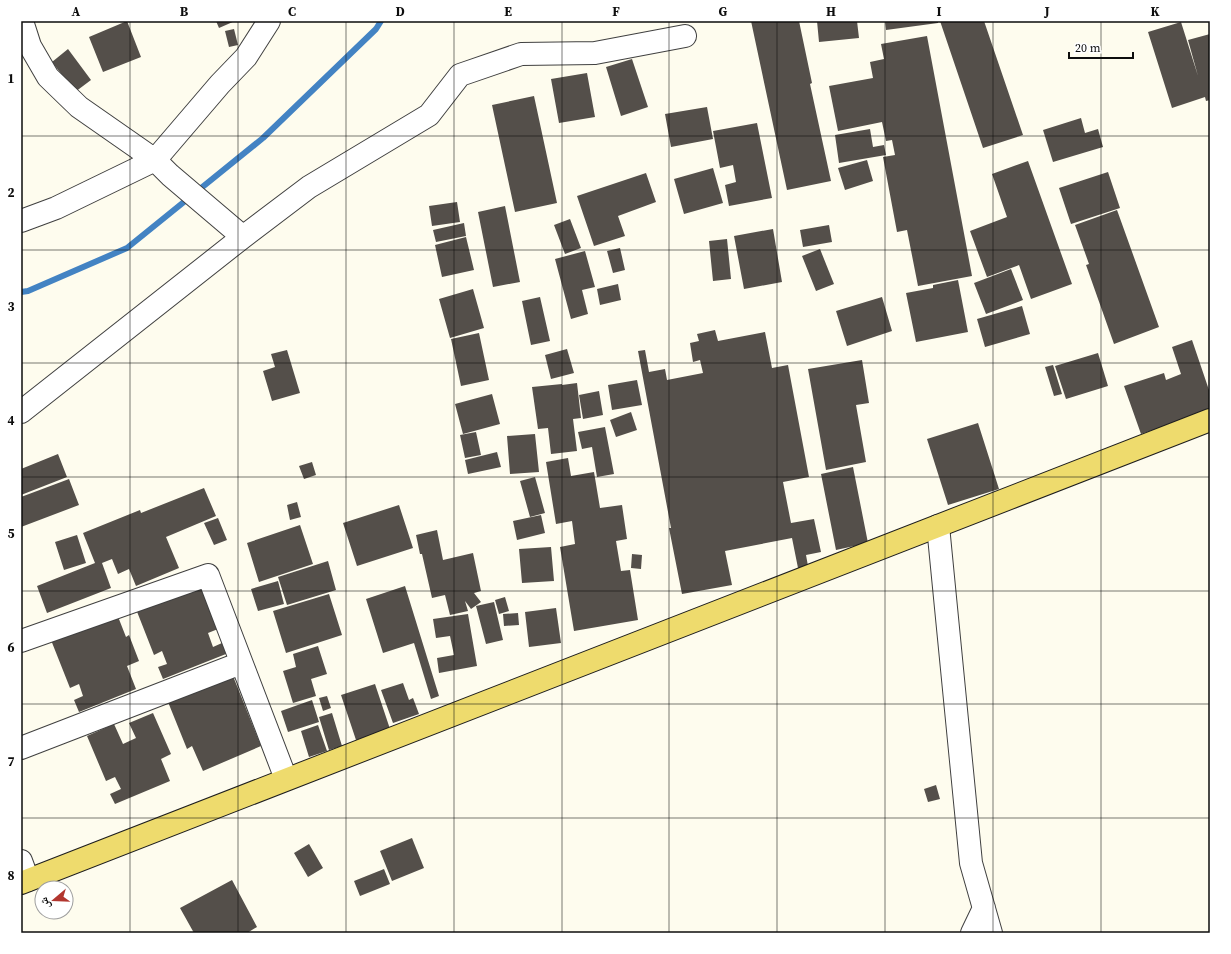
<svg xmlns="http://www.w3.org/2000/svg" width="1231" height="954" viewBox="0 0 1231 954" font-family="'Source Serif 4','Noto Naskh Arabic',serif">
<rect width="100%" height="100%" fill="#fefcee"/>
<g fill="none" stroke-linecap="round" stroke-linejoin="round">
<path stroke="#4383c3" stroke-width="6" d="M21 292 28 291 127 248 263 138 376 29 381 21"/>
</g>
<path fill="#544f4a" d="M127 21 141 57 103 72 89 37Z
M216 21H235L219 28Z
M751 21H799L812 83 810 84 831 181 787 190Z
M817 21H857L859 38 819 42Z
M885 21H938V23L886 30Z
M940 21H984L1023 135 983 148Z
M1181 22 1198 76 1188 40 1210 34V100L1206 101 1205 97 1172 108 1148 32Z
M234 29 238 45 229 47 225 31Z
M927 36 972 276 918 286 907 230 897 232 883 157 895 155 892 140 886 141 882 122 838 131 829 86 873 78 870 62 884 59 881 44Z
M68 49 91 80 75 92 52 62Z
M632 59 648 107 621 116 606 67Z
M587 73 595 117 559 123 551 79Z
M534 96 557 203 515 212 492 105Z
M707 107 713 139 671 147 665 114Z
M1081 118 1085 133 1098 129 1103 147 1053 162 1043 130Z
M757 123 772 198 729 206 725 185 736 182 733 165 720 168 713 131Z
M870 129 873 147 884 145 886 155 839 163 835 135Z
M867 160 873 181 845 190 838 168Z
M1028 161 1072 284 1031 299 1019 265 987 277 970 231 1007 217 992 174Z
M713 168 723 203 684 214 674 179Z
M1108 172 1120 208 1071 224 1059 188Z
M646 173 656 202 618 216 625 236 594 246 577 196Z
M457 202 460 222 432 226 429 206Z
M505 206 520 282 493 287 478 212Z
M1117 210 1159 327 1114 344 1086 265 1089 264 1075 225Z
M570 219 581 248 565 254 554 225Z
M464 223 466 236 436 242 433 230Z
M829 225 832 242 803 247 800 230Z
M773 229 782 282 744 289 734 236Z
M466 237 474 270 442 277 435 245Z
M727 239 731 279 713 281 709 241Z
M620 248 625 270 613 273 607 251Z
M820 249 834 284 816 291 802 256Z
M585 251 595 287 582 290 588 314 571 319 555 259Z
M1011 269 1023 300 986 314 974 283Z
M958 280 968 332 916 342 906 293 933 288V285Z
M618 284 621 300 600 305 597 289Z
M473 289 484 328 450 338 439 299Z
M540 297 550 341 531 345 522 301Z
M882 297 892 331 847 346 836 311Z
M1022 306 1030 334 985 347 977 319Z
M715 330 718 341 765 332 772 368 788 365 809 477 783 482 791 523 814 519 821 552 806 555 808 566 798 568 792 538 725 551 732 585 682 594 669 528H671L638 351 645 350 649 372 665 369 667 380 703 373 700 360 693 362 690 343 699 341 697 334Z
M479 333 489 380 461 386 451 339Z
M1192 340 1210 393V411L1141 434 1124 386 1164 373 1166 380 1181 374 1172 347Z
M567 349 574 373 551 379 545 355Z
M287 350 300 393 272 401 263 371 275 367 271 354Z
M1098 353 1108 386 1066 399 1055 366Z
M862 360 869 403 856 405 866 462 826 470 808 369Z
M1053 365 1062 394 1054 396 1045 367Z
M637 380 642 405 612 410 608 385Z
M577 383 581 418 573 419 577 451 551 454 548 428 538 429 532 387 562 384V385Z
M599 391 603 415 583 419 579 395Z
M492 394 500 424 463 434 455 404Z
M631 412 637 430 616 437 610 420Z
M978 423 999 489 948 505 927 439Z
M605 427 614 474 597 477 592 447 582 449 578 432Z
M476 432 481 455 465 458 460 435Z
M535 434 539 472 510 474 507 436Z
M497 452 501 467 468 474 465 460Z
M58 454 67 477 21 495V469Z
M568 458 571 476 594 472 600 508 622 505 627 539 616 541 621 571 630 570 638 620 574 631 560 547 575 544 572 521 556 524 546 462Z
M312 462 316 475 304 479 299 466Z
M853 467 868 543 836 550 821 474Z
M535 477 545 513 530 517 520 481Z
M69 479 79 505 21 527V497Z
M204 488 216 516 166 537 179 568 136 586 129 569 118 574 112 559 102 563 111 588 47 613 37 586 95 563 83 533 140 510 141 513Z
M297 502 301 517 290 520 287 505Z
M399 505 413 548 357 566 343 523Z
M541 515 545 533 517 540 513 521Z
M218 518 227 540 214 545 204 523Z
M300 525 313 564 259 582 247 543Z
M437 530 443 560 473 553 481 591 474 593 481 602 471 609 465 601 468 611 450 615 445 595 432 598 422 554H420L416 535Z
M77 535 86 563 64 570 55 542Z
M551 547 554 581 522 583 519 549Z
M632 554 642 555 641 569 631 568Z
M328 561 336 590 287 605 278 577Z
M198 579 218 629 208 633 213 647 222 643 226 654 163 679 158 667 167 664 162 651 154 655 134 604Z
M278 581 284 604 258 611 251 589Z
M405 586 439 696 431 699 414 643 383 653 366 599Z
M329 594 342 635 286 653 273 611Z
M505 597 509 611 499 614 495 600Z
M494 602 503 640 486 644 476 606Z
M556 608 561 643 529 647 525 612Z
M115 609 126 637 129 635 139 661 127 666 136 689 79 712 74 700 83 696 79 684 70 688 49 635Z
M518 613 519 625 504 626 503 614Z
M468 614 477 666 439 673 437 658 454 655 450 636 436 638 433 619Z
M318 646 327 674 311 679 316 696 293 703 283 671 296 667 293 654Z
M231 671 261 746 203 771 192 746 187 749 166 697Z
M403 683 409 700 413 698 419 714 393 723 381 690Z
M375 684 390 729 356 740 341 695Z
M327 696 331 708 323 711 319 698Z
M312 700 319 722 288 732 281 711Z
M153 713 171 754 161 759 170 781 115 804 110 794 121 789 115 777 106 781 87 736 114 724 123 744 136 738 129 723Z
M332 713 342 746 329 750 319 717Z
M318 725 327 751 309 757 301 731Z
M936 785 940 799 928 802 924 789Z
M412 838 424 868 392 881 380 851Z
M309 844 323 868 308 877 294 853Z
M384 869 390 884 360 896 354 881Z
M232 880 257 927 247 933H194L180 908Z"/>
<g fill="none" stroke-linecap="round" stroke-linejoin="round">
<g stroke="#404040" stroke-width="24">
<path id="minor" d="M22 21 30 46 48 77 79 107 155 160 170 175 243 237
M21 221 56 208 155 160 220 84 246 57 269 21
M21 412 243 237 309 187 429 115 460 75 521 54 595 53 685 36
M938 526 971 863 991 933
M21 641 208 575 286 779
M21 748 241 663
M21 861 28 880
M972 933 984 908"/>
</g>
<g stroke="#1e1e1e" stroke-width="24">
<path id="major" d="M21 883 1210 420"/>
</g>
<use href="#minor" stroke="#fff" stroke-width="22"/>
<use href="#major" stroke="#eedb6d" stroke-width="22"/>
</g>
<path fill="none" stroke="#0d0d0d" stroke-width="1" stroke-opacity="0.55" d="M130 21V933M238 21V933M346 21V933M454 21V933M562 21V933M669 21V933M777 21V933M885 21V933M993 21V933M1101 21V933M21 136H1210M21 250H1210M21 363H1210M21 477H1210M21 591H1210M21 704H1210M21 818H1210"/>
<rect width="1231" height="954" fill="none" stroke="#ffffff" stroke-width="44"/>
<g transform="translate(54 900) rotate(251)"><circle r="19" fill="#ffffff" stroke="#9e9e9e"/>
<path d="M0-3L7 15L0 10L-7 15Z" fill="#b2362f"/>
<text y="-6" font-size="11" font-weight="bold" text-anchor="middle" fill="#0d0d0d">ش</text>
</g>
<path d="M1069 52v6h64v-6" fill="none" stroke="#0d0d0d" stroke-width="2"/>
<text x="1075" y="52" font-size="12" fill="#0d0d0d" stroke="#ffffff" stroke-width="3" paint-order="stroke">20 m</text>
<rect x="22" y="22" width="1187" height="910" fill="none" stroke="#0d0d0d" stroke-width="1.5"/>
<g font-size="13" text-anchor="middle" font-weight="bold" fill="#0d0d0d">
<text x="76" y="16">A</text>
<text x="184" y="16">B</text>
<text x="292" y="16">C</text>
<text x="400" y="16">D</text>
<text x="508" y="16">E</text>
<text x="616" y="16">F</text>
<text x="723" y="16">G</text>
<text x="831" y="16">H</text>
<text x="939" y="16">I</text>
<text x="1047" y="16">J</text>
<text x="1155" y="16">K</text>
<text x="11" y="83">1</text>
<text x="11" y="197">2</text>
<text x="11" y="311">3</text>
<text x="11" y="425">4</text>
<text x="11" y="538">5</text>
<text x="11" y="652">6</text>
<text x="11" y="766">7</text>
<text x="11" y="880">8</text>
</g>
</svg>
